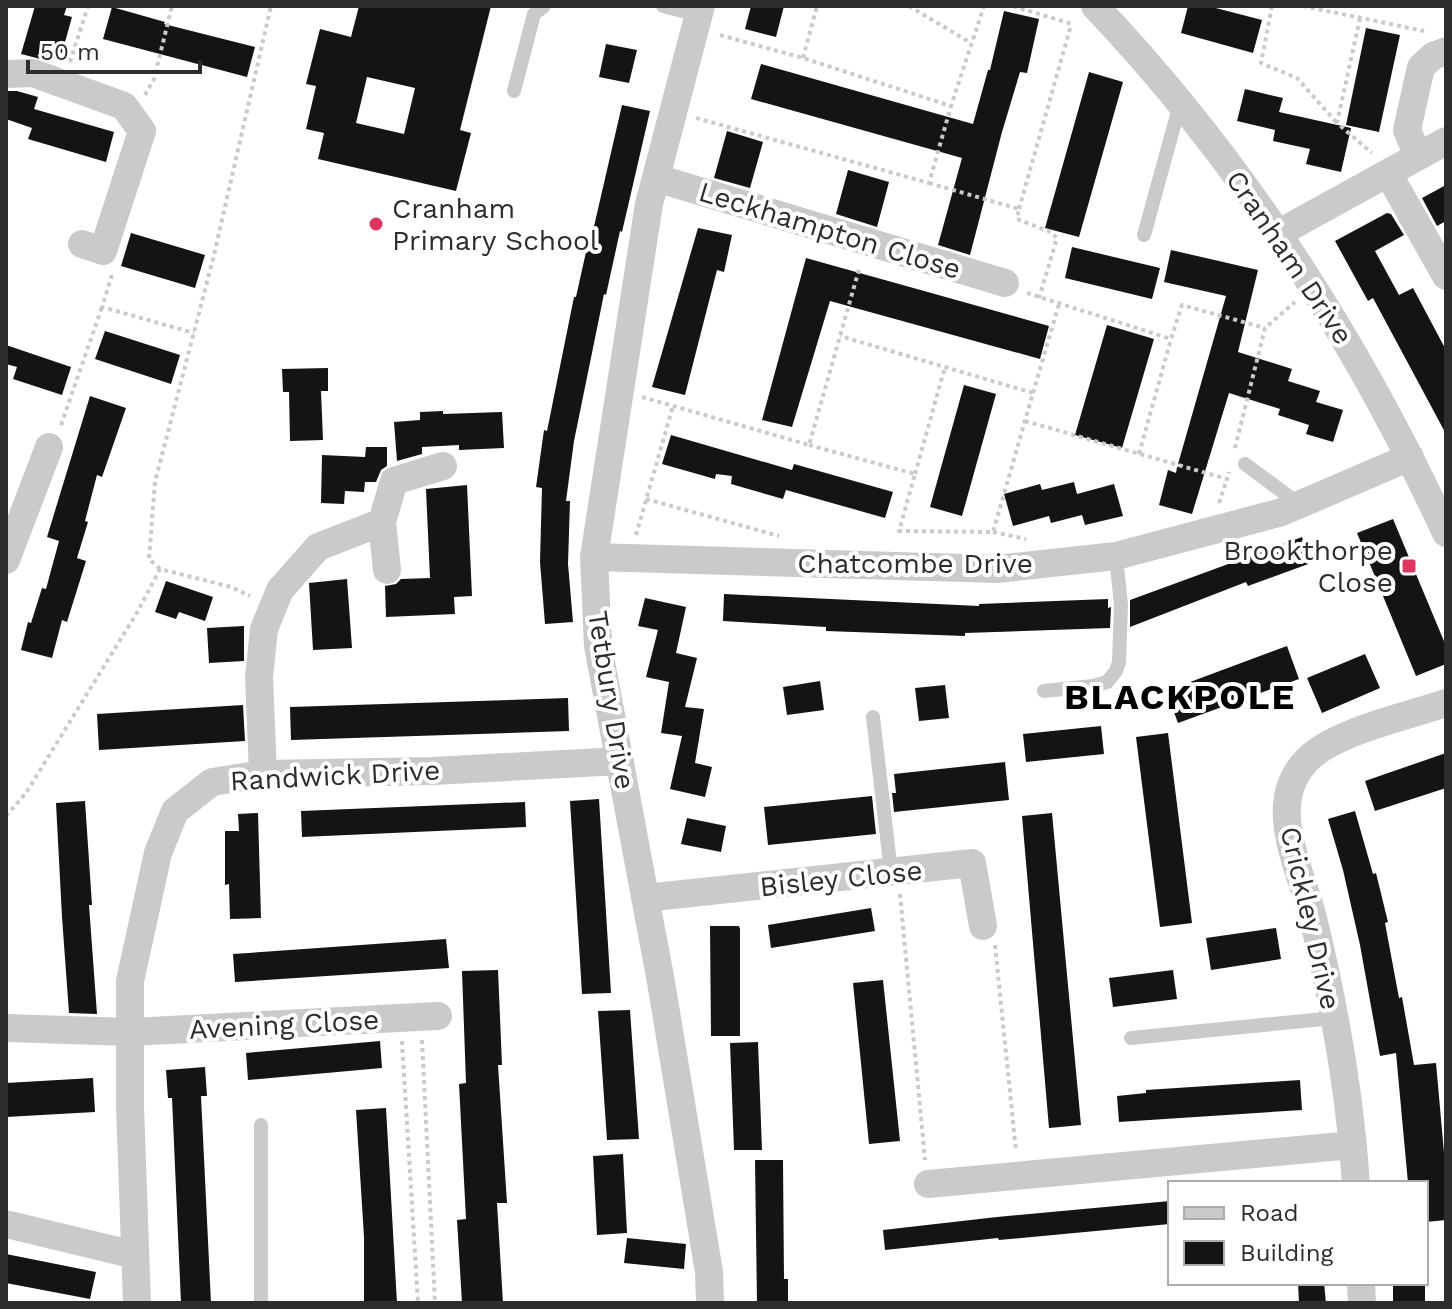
<svg xmlns="http://www.w3.org/2000/svg" width="1452" height="1309" viewBox="0 0 1452 1309" font-family="'Work Sans',sans-serif">
<rect width="100%" height="100%" fill="#fff"/>
<path fill="#141414" fill-rule="evenodd" d="M35 6H67L64 15 72 17 62 53 55 51 52 62 21 54Z
M359 6H491L460 130 471 133 456 191 318 159 324 133 306 129 316 86 306 84 320 29 351 37ZM367 77 415 88 404 134 356 123Z
M751 6H784L776 37 745 29Z
M1188 6H1208L1262 20 1253 53 1181 33Z
M112 7 165 22 164 24 255 47 247 77 103 39Z
M1004 11 1039 19 1027 73 1020 72 1002 132 970 255 938 245 962 158 751 99 761 64 973 124 988 70H990Z
M1366 28 1400 35 1379 132 1346 125Z
M606 44 637 50 629 83 599 77Z
M1089 72 1123 82 1079 237 1045 228Z
M1245 89 1283 98 1279 112 1351 128 1341 172 1306 164 1310 149 1273 141 1275 130 1237 121Z
M6 91H17L38 97 34 109 114 132 106 162 28 139 32 128 6 119Z
M622 105 650 111 622 232 620 231 606 295 604 294 574 441 566 501H570L568 564 573 622 545 624 540 562 542 488 536 487 544 430 547 431 574 297H576L590 234 592 235Z
M727 131 763 142 750 188 714 178Z
M848 170 889 182 877 227 836 214Z
M1446 185V221L1437 226 1422 198Z
M1387 213 1391 214 1404 235 1375 251 1399 295 1413 288 1446 350V434L1373 298 1368 301 1335 241Z
M698 228 732 235 724 272 717 270 685 395 652 387Z
M131 233 205 255 195 288 121 266Z
M1072 247 1160 268 1152 299 1065 278Z
M1171 250 1258 270 1238 352 1292 369 1288 381 1320 391 1316 402 1343 410 1333 442 1306 434 1309 425 1278 415 1280 409 1229 393 1192 514 1159 505 1168 470 1176 473 1177 467 1184 466 1178 464 1226 296 1164 282Z
M806 258 1049 326 1040 359 830 301 792 427 762 420Z
M1107 325 1154 339 1122 448 1075 435Z
M105 331 180 355 171 384 95 359Z
M6 345 71 367 62 395 13 379 17 367 6 364Z
M328 368V391H321L323 440 290 441 289 392H283L282 369Z
M964 385 996 394 962 516 930 507Z
M90 396 126 408 102 477 97 475 85 521 88 522 77 558 86 561 67 622 62 620 52 658 21 650 28 622 31 623 42 588 46 589 59 541 47 537Z
M443 411V414L502 412 504 448 459 450V445L422 447V454L397 461 394 422 420 420V412Z
M671 435 792 470 794 464 893 492 885 518 786 490 783 499 731 484 732 476 716 474 715 479 662 464Z
M366 447H387V466L381 470 376 482H365L364 492 345 491 344 504 321 503 322 455 365 457Z
M1074 482 1077 494 1114 484 1123 516 1085 525 1082 515 1051 523 1049 516 1013 526 1004 494 1040 484 1042 490Z
M467 485 472 596 454 597 455 614 386 617 385 586 396 584 401 579 430 578 426 489Z
M1393 519 1446 646V664L1416 676 1357 533Z
M1302 537 1311 563 1248 586 1246 582 1130 627V600Z
M347 579 352 648 313 650 309 583Z
M166 581 213 597 205 621 179 612 176 619 155 612Z
M724 594 979 606V604L1108 599V608L1111 607 1110 628 965 633V636L826 631V627L723 621Z
M645 598 686 607 676 653 697 658 685 707 704 709 695 763 712 767 705 797 670 789 682 736 661 733 669 682 646 677 658 630 638 626Z
M244 626V661L209 663 207 628Z
M1287 646 1299 679 1178 723 1166 691Z
M1365 654 1380 688 1322 713 1307 678Z
M820 681 824 710 787 715 783 687Z
M945 685 949 718 919 721 915 688Z
M568 698 569 731 291 740 290 707Z
M243 705 245 741 99 750 97 714Z
M1101 726 1104 754 1026 762 1023 734Z
M1168 733 1192 923 1160 927 1136 737Z
M1446 753V788L1375 811 1365 781Z
M1005 762 1009 800 894 812 892 793H896L894 774Z
M872 796 876 834 768 845 764 807Z
M599 799 611 993 582 994 570 801Z
M85 801 92 905H89L97 1014 69 1013 62 917 56 803Z
M525 802 526 827 302 837 301 811Z
M1355 811 1373 874 1376 873 1388 922 1385 923 1399 998 1402 997 1414 1065 1436 1063 1446 1175V1220L1426 1222V1183H1408L1396 1053 1380 1056 1360 945 1343 870 1328 819Z
M258 813 261 918 230 919 229 884 225 885V831H239L238 814Z
M1052 813 1081 1125 1049 1128 1022 816Z
M687 818 726 826 721 852 681 844Z
M871 908 875 931 771 948 768 925Z
M710 926H739L740 929V1036H711Z
M1276 928 1281 959 1211 970 1206 938Z
M446 939 449 968 235 982 233 954Z
M498 970 502 1065H498L507 1203H497L503 1303H462L457 1220 466 1219 459 1084 466 1083 462 971Z
M1173 970 1177 999 1113 1007 1109 978Z
M883 980 900 1141 869 1144 853 983Z
M630 1010 639 1139 607 1140 598 1011Z
M380 1041 382 1068 248 1080 246 1053Z
M758 1042 762 1150H734L730 1043Z
M205 1067 207 1096H201L211 1303H181L172 1098H168L166 1070Z
M93 1078 95 1112 6 1117V1083Z
M1300 1080 1302 1110 1119 1122 1117 1096 1146 1093V1090Z
M386 1108 397 1303H364V1237L356 1110Z
M623 1154 627 1233 597 1235 593 1156Z
M755 1160H783L784 1279H788V1303H757Z
M1170 1201V1224L999 1240 998 1238 885 1250 883 1230 997 1217Z
M627 1238 686 1244 684 1269 624 1263Z
M6 1254 96 1272 90 1299 6 1283Z
M1298 1283H1324L1326 1303H1299Z
M1393 1283H1425V1303H1393Z"/>
<g fill="none" stroke-linecap="round" stroke-linejoin="round">
<path stroke="#cacaca" stroke-width="4" stroke-dasharray="4 4" stroke-linecap="butt" d="M909 6 971 43
M1013 6 1072 24
M1272 6 1261 63 1297 78 1337 123
M1303 6 1424 31
M1360 18 1337 123 1372 153
M720 35 803 58 951 106 984 6
M803 58 817 6
M70 62 88 6
M145 95 154 79 172 6
M696 118 929 183 951 106
M929 183 1019 209 1017 219 1051 232 1057 238 1039 298
M1019 209 1071 25
M112 275 102 307 194 333
M1027 293 1171 339 1182 305 1265 328
M1033 393 1059 304
M642 397 809 445 860 266
M1025 421 1227 479 1229 472
M61 425 102 307
M809 445 915 474 899 531 993 532 1033 393 840 336
M1235 448 1265 328 1295 302
M1139 454 1171 339
M915 474 945 367
M646 499 779 536
M1219 503 1227 479
M993 532 1026 539
M636 535 673 406
M160 569 149 559 155 482 213 259 271 6
M6 816 26 793 138 611 160 569 231 587 250 596
M900 894 925 1160
M995 945 1016 1151
M422 1040 435 1303
M402 1041 418 1303"/>
<path stroke="#cacaca" stroke-width="14" d="M663 6 698 15
M514 91 534 14 544 6
M1144 235 1180 104
M1245 464 1299 504
M1044 691 1093 686 1107 682 1116 671 1119 662 1121 605 1116 556
M873 717 891 872
M1131 1038 1334 1018
M261 1303V1125"/>
<path stroke="#cacaca" stroke-width="28" d="M701 6 649 204 594 557 598 646 661 982 709 1272 710 1303
M1095 6C1242 161 1357 340 1446 533
M6 74 33 73 124 106 142 131 103 251 82 244
M1418 156 1407 130 1421 67 1433 56 1446 51
M1388 173 1446 276
M656 178 1005 283
M1279 233 1446 141
M594 557 997 569 1116 556 1282 512 1410 457
M6 560 49 447
M387 570 382 522 394 481 443 466
M263 774 259 677 264 629 280 590 318 547 382 522
M645 898 972 863 983 926
M6 1028 130 1032 438 1016
M1356 1183C1350 1094 1334 1004 1313 918 1304 884 1284 839 1287 805 1288 788 1295 773 1306 761 1332 732 1408 716 1446 703
M928 1184 1353 1145
M10 1225 135 1255
M1361 1283 1362 1303
M137 1303 130 1106V981L158 853 175 811 212 782 263 774 433 771 620 761"/>
</g>
<g fill="#de3461" stroke="#fff" stroke-width="3">
<circle cx="376" cy="224" r="8"/>
<rect x="1401" y="558" width="16" height="16" rx="4"/>
</g>
<g text-anchor="middle" stroke-width="8" stroke-linejoin="round" paint-order="stroke">
<g font-size="28" fill="#2d2d2d" stroke="#fff" text-anchor="start">
<text x="392" y="218">Cranham<tspan x="392" dy="32">Primary School</tspan></text>
<text x="1393" y="560" text-anchor="end">Brookthorpe<tspan x="1393" dy="32">Close</tspan></text>
</g>
<g font-size="28" fill="#2d2d2d" stroke="#fff">
<text transform="translate(830 230) rotate(17)" y="10">Leckhampton Close</text>
<text transform="translate(1290 257) rotate(56)" y="10">Cranham Drive</text>
<text x="915" y="573">Chatcombe Drive</text>
<text transform="translate(612 700) rotate(81)" y="10">Tetbury Drive</text>
<text transform="translate(335 775) rotate(-3)" y="10">Randwick Drive</text>
<text transform="translate(841 878) rotate(-6)" y="10">Bisley Close</text>
<text transform="translate(1311 918) rotate(77)" y="10">Crickley Drive</text>
<text transform="translate(284 1024) rotate(-3)" y="10">Avening Close</text>
</g>
<g font-size="36" font-weight="bold" letter-spacing="2" fill="#000" stroke="#fff">
<text x="1180" y="709">BLACKPOLE</text>
</g>
</g>
<rect width="1452" height="1309" fill="none" stroke="#2d2d2d" stroke-width="16"/>
<rect x="1168" y="1181" width="260" height="104" fill="#ffffff" stroke="#ababab" stroke-width="2"/>
<rect x="1184" y="1207" width="40" height="12" fill="#cacaca" stroke="#ababab" stroke-width="2"/>
<text x="1240" y="1221" font-size="24" fill="#2d2d2d">Road</text>
<rect x="1184" y="1241" width="40" height="24" fill="#141414" stroke="#ababab" stroke-width="2"/>
<text x="1240" y="1261" font-size="24" fill="#2d2d2d">Building</text>
<path d="M28 60v12h172v-12" fill="none" stroke="#2d2d2d" stroke-width="4"/>
<text x="40" y="60" font-size="24" fill="#2d2d2d" stroke="#ffffff" stroke-width="6" paint-order="stroke">50 m</text>
</svg>
